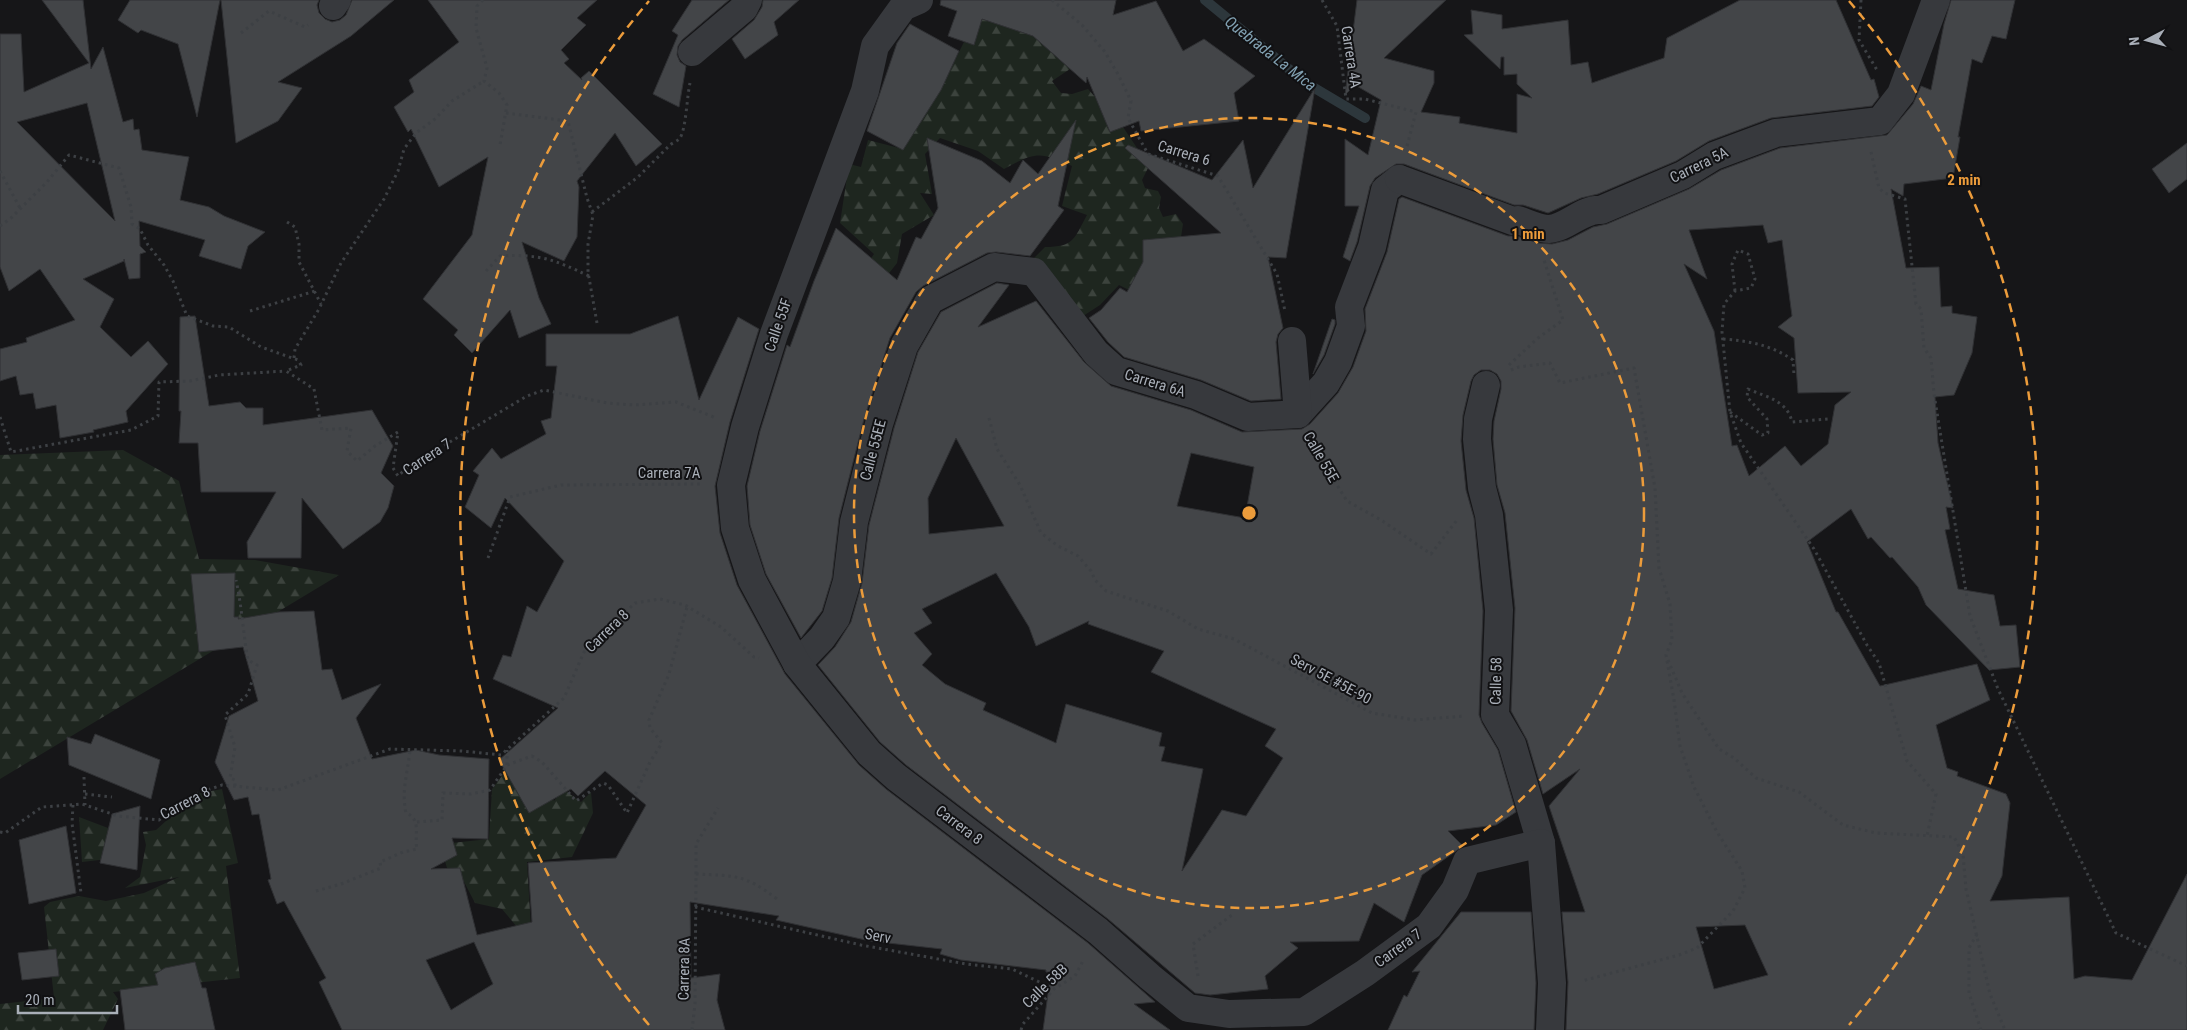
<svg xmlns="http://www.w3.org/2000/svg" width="2187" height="1030" viewBox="0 0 2187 1030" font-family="'Roboto Condensed',sans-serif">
<defs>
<pattern id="forest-firs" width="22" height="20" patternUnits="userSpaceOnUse" patternTransform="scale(1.25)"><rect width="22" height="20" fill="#1e261f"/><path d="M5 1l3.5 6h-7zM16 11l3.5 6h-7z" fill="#3c433d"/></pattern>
</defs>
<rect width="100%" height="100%" fill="#161618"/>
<path fill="url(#forest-firs)" d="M982 19 1033 36 1070 69 1052 81 1061 93 1072 94 1088 89 1095 97 1110 132 1123 127 1149 166 1142 180 1145 188 1158 191 1161 197 1159 208 1163 217 1176 214 1183 224 1181 237 1143 240V270L1129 290 1119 285 1100 305 1080 318 1033 259 1045 247C1074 247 1074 239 1087 215L1062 206 1072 166C1040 151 1035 152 1004 169L978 151 940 138 925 154 932 194 920 193 934 215 902 234 897 263 879 286 847 294 874 254 840 223 849 164 861 167 868 140 899 148 950 70 964 42 974 45Z
M123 450 179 481 199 559 255 560 339 575 0 779V455Z
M510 765 539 772 554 801 563 789 581 802 591 792 593 813 572 857 527 862 532 945 502 909 475 903 461 876 451 882 443 854 442 844 489 839 492 789Z
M222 789 238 863 226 866 240 978 113 992 118 999 103 1030H0V1004L54 998 44 907 50 902 79 896 106 901 144 893 179 877 125 888 140 877 146 845 143 832 156 830 196 794Z
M79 817 108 828V859L82 862Z"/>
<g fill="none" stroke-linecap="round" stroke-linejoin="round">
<path stroke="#2d373c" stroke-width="10" d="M1205 0 1306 83 1365 118"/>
</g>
<path fill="#434548" stroke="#303134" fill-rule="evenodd" d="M42 0H83L91 69 103 47 123 122 133 119 134 130 139 129 142 150 189 157 180 200 209 207 224 216 265 232 248 246 241 269 199 256 205 240 139 221 140 246 146 252 140 254V278L129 279 124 259V261L83 279 114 299 100 327 131 357 148 341 168 364 126 411 128 422 93 430 94 432 60 438 56 405 36 409 33 393 20 395 16 376 0 381V349L27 342 26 338 75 320 40 269 9 291 0 267V34H21L24 92 89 63ZM87 103 115 221 17 122Z
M130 0H220L197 117 178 44 141 30 138 33 118 20Z
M221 0H319L317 5 319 13 325 19 332 22 340 20 346 15 352 0H394L351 36 278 82 302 88 278 121 236 143Z
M428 0H597L577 18 586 25 561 50 569 59 564 63 582 80 581 78 589 71 662 144 636 166 615 133 577 181 579 187 577 237 564 261 522 242 539 298 551 324 519 338 510 310 472 353 454 335 458 330 423 299 472 235 488 157 439 187 411 129 408 132 394 107 414 92 409 80 459 42Z
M692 0H729L682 40 678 46 677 55 680 62 686 66 679 107 653 94 678 35 672 31Z
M763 0H799L774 22 778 35 745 59 732 39 754 20 762 7Z
M941 0H1116L1113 15 1156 1 1183 51 1204 39 1255 76 1234 93 1239 121 1141 131 1139 121 1110 132 1087 77 1086 83 1033 36 982 19 974 45 948 36 957 11 940 5Z
M1357 0H1446L1384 58 1434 71V83L1421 112 1460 117 1459 123 1517 133V94L1532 98 1517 84V74L1504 75V57H1501L1500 69 1464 35 1473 34 1471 10 1502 15V29L1568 20 1571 65 1588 62 1592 83 1664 58 1667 38 1740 0H1836L1871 80 1874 79 1879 97 1872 106 1771 118 1709 141 1676 161 1598 194 1581 198 1548 213 1523 205H1514L1404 164H1396L1375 178 1370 186 1357 242 1350 261 1343 257 1359 206H1345V139L1368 155 1381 100 1355 85 1345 95Z
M1951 0H2015L2006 39 1992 36 1982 63 1972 59 1958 137H1960L1953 178 1904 184 1903 196 1891 189 1906 268 1939 267 1941 307 1952 306V313L1977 317 1972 353 1954 395 1935 397 1938 443 1953 508 1946 507 1950 529 1945 530 1958 589 1994 595 2000 626 2016 625 2020 667 1989 670 1926 605 1918 587 1892 557 1890 558 1871 537 1868 539 1851 509 1807 542 1836 612H1838L1880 686 1977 664 1990 700 1936 725 1947 768 1958 772 1957 776 2006 794 2010 803 2002 876 1990 901 2069 897 2074 979 2085 976 2132 980 2187 874V1030H1566L1568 982 1562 912H1585L1549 806 1580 769 1543 794 1527 740 1511 711 1515 608 1505 513 1497 485 1493 439 1494 421 1501 389V381L1497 374 1490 370H1481L1474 375 1471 381 1463 415 1461 441 1466 490 1474 518 1483 611 1479 715 1482 723 1498 750 1516 812 1496 825 1448 831 1463 846 1422 875 1404 922 1374 903 1359 941 1290 942 1298 948 1265 976 1268 989 1210 995 1195 993 1108 919 906 765 880 742 818 665 835 647 851 622 862 583 869 525 894 428 918 352 941 312 997 283 1009 285 978 327 1036 301 1084 362 1111 386 1191 410 1242 432 1302 429 1310 424 1338 393 1353 367 1366 331 1365 309 1387 252 1399 199 1402 197 1508 236H1517L1538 243 1552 244 1568 240 1593 227 1607 224 1689 189 1721 170 1780 148 1887 135 1913 104 1921 86 1931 90 1944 24ZM1763 225 1768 243 1782 240 1792 316 1778 327 1794 338 1798 393 1851 392 1835 405 1828 444 1801 466 1785 446 1749 476 1737 445 1732 446 1714 331 1684 264 1707 279 1689 230ZM956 438 1004 526 929 534 928 498ZM1191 453 1254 467 1245 518 1177 506ZM996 573 1029 627 1036 646 1089 621 1088 624 1164 651 1151 672 1276 729 1265 746 1283 758 1246 816 1222 810 1182 871 1203 769 1161 761 1165 747 1159 746 1162 733 1066 704 1056 743 983 710 986 703 945 684 922 665 932 654 914 633 932 623 922 609ZM1745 925 1768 975 1714 989 1696 927Z
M910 24 959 51 941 90 903 150 867 131 897 43Z
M1315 88 1286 258 1268 257 1283 328 1278 334 1276 342 1281 399 1251 401 1201 380 1124 357 1108 342 1089 318 1101 310 1120 288 1127 292 1143 262V240L1221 233 1125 148 1128 145 1212 180 1243 140 1253 188Z
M1076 120 1058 206 1064 210 1030 256 996 252 987 253 923 286 916 292 890 338 864 419 839 518 832 578 822 611 801 638 766 574 750 525 747 486 760 431 787 345 790 347 814 281 836 228 897 280 916 237 921 239 938 208 927 138 982 161 1010 183 1023 160 1038 174Z
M2187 143V179L2169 193 2152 169Z
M195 316 209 406 240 402 246 408H263V425L372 410 393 446 381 473 394 486 388 508 380 522 343 549 302 498 301 558H248L247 542 276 492H201L198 443H179L181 411H179L180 317Z
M678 316 699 400 738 317 759 329 730 422 715 486 720 533 737 585 785 674 859 765 886 789 1088 943 1155 1002 1134 1004 1170 1030H1043L1051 972H1046V970L961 960 940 954 942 949 870 941 776 920 779 916 690 902 691 978 720 974 717 1000 725 1030H342L319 982 326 978 284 901 277 904 268 880 271 879 259 814 252 815 248 797 234 800 215 762 229 716 258 701 243 647 199 652 191 574 235 573 234 617H239L238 619 279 612 314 611 322 670 332 669 342 700 381 684 356 718 372 759 416 750 439 755 489 759 488 839 452 838 457 855 431 869 460 868 477 935 532 922 528 863 616 858 646 805 605 771 578 796 571 789 529 813 499 760 558 708 493 679 503 655 511 657 527 606 537 612 564 561 505 498 491 528 465 507 479 475 473 471 492 448 501 459 546 434 541 421 551 418 557 366H546V334H630ZM474 942 493 984 451 1010 426 960Z
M1332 319 1335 320V324L1324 355 1313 374Z
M95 734 160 760 151 799 69 765 67 737 91 744Z
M140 806 137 870 100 863 112 814Z
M66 826 76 893 29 904 19 840Z
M1461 912H1531L1536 983 1534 1030H1388L1404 995 1407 997 1420 971 1412 972Z
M56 949 59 976 22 980 18 953Z
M195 962 202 988H206L215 1030H125L120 990 158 985 155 974 165 968Z"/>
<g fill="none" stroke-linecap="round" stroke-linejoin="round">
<path stroke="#3d4044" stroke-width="3" stroke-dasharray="2.5 4" stroke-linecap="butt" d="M483 0 477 6 476 28 487 68 484 81 499 93 507 105 500 145
M1052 0 1082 25 1105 52 1119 76 1131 101 1128 118 1148 154 1218 176 1277 274 1285 311
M1322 0 1337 26 1346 99H1365L1416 112 1406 150
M1861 0 1859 40 1877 70
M241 33 269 11 305 27 308 25
M506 113 568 121 587 198 593 215 588 244V272L597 323
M1871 152 1879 188 1884 193 1905 199 1916 304 1921 309 1924 348 1931 358 1934 394 1970 616 1998 689 2116 933 2187 966
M0 171 20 208
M592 212 638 177 670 145C672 143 678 141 680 138 686 129 687 96 690 83
M287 222 295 227 299 244V262L321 304
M0 226 11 218 47 182 69 155 119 168 131 207 132 224 140 229 148 245 164 265 173 281 187 316 213 326 229 327 261 347 298 360 301 365 286 371 314 389 322 430 351 428 347 451 357 461 375 446 398 432 393 468 398 476 408 467 527 396 544 390 607 403 634 405 676 402 716 418
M486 271 500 256C540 254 553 259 589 276
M1735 291 1732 264 1738 250 1748 254 1755 279 1751 288 1735 291 1724 304 1722 332 1730 412 1741 443 1814 549 1867 645 1879 663 1907 761 1936 794 1927 836
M250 311 315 291
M1723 339C1749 341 1771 345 1793 360L1794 375
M294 358 295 349 319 309 341 263 384 199 398 171 404 149 416 133 435 119 452 101 484 81
M1509 365 1538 338 1563 320 1544 260
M1511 370 1519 367 1550 363 1560 383 1634 368 1655 488 1659 568 1670 604 1672 640 1666 655 1674 700 1680 746 1694 787 1717 832 1742 871 1745 888 1733 911 1697 948 1679 955 1582 981
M1730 412 1762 435 1768 433 1767 419 1747 397 1748 389C1766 397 1787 400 1792 422L1828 419
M0 417 11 452 131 430 158 416 159 382 190 381 219 375 286 371
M989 418 997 449 1020 485 1041 533 1058 546 1078 556 1091 571 1095 580 1106 591 1168 611 1198 629 1234 639 1372 713 1415 720 1465 716
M1310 442 1347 501 1381 520 1431 554 1457 520
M488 558 510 497 561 485 701 484
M1668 660 1682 693 1719 749 1734 758 1756 778 1799 792 1843 825 1876 833 1954 837 1963 854 1966 889 1990 994 2005 1030
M507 765V750
M84 777 85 805
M235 786V780L230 778 235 747 225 715 248 694 257 665 248 660C243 633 242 607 236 580
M85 794 112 797
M73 805 72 823 81 893
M417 822 442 820 443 793 471 794 490 790 507 765 532 756 542 762 576 801 603 783 608 785 627 813 650 762 662 743 650 728 649 720 669 674 687 607
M0 832 5 833 42 807 82 804 118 816 159 820 196 794 222 785 278 790 390 749 462 751 501 755 564 698 584 652 635 603 660 599 685 605 721 627 754 657 759 658
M696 874V844L718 808
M316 891 341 884 381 868 380 862 403 852 417 849C414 836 422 819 406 813 401 790 408 772 410 750
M695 907 861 945 966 964 1012 969 1054 989
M1977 934 1969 948V993L1981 1030
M1198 976 1193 944 1232 915
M692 1030 695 1004 696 874C736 876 744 874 777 899
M1021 1030 1023 1024 1054 989 1075 976 1084 959"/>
<path stroke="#37393d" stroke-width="28" d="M333 6 337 0
M692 52 744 8 748 0
M1298 414 1326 383 1338 362 1351 326 1349 307 1372 247 1385 190 1399 179"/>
<path stroke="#37393d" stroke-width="28" d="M1399 179 1513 221 1518 220C1527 223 1539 229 1549 229 1567 228 1583 208 1601 210L1683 175 1714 156 1776 133 1880 121 1901 94 1936 0
M1486 385 1478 419 1477 439 1482 488 1489 515 1499 610 1495 715 1512 744 1541 843
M797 664 822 638 836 618 847 581 854 522 879 424 904 346 930 300 994 267 1034 272 1096 353 1116 371 1196 395 1248 417 1298 414 1292 341"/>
<path stroke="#37393d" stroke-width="28" d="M919 0 903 7 875 46 865 91 774 334 745 427 731 485 735 528 752 580 797 664 869 753 896 777 1098 931 1150 977 1188 1008 1229 1014 1304 1012 1365 973 1429 926 1455 890 1467 861 1541 843 1552 983 1550 1030"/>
</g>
<g fill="none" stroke="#ec9c3b" stroke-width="2.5" stroke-dasharray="9 6">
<circle cx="1249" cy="513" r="395"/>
<path d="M649 1025A789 789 0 0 1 649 1M1849 1A789 789 0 0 1 1849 1025"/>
</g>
<g text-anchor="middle" stroke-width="4" stroke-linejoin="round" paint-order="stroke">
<g font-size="15" fill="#a9afb8" stroke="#111113">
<text transform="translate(1351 57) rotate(81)" y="5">Carrera 4A</text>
<text transform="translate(1184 153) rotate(17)" y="5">Carrera 6</text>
<text transform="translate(1699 165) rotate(-26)" y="5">Carrera 5A</text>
<text transform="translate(778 325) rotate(-71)" y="5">Calle 55F</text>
<text transform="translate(1155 383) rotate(17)" y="5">Carrera 6A</text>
<text transform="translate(873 450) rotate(-75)" y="5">Calle 55EE</text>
<text transform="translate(427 457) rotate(-33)" y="5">Carrera 7</text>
<text transform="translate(1321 457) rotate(60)" y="5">Calle 55E</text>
<text x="669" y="478">Carrera 7A</text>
<text transform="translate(607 631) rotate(-44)" y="5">Carrera 8</text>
<text transform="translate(1331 679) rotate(28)" y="5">Serv 5E #5E-90</text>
<text transform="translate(1496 681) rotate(-89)" y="5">Calle 58</text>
<text transform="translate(185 803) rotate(-28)" y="5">Carrera 8</text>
<text transform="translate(959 825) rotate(37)" y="5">Carrera 8</text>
<text transform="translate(878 936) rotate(11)" y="5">Serv</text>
<text transform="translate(1398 948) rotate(-36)" y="5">Carrera 7</text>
<text transform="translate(684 969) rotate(-89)" y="5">Carrera 8A</text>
<text transform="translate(1045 986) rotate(-44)" y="5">Calle 58B</text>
</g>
<g font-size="16" font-style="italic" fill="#81a0b1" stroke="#111113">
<text transform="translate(1271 53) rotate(38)" y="6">Quebrada La Mica</text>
</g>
</g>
<circle cx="1249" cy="513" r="8" fill="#ec9c3b" stroke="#111113" stroke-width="2.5"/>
<g font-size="15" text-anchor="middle" font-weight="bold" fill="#ec9c3b" stroke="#111113" stroke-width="4" stroke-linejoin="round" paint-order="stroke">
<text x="1964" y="185">2 min</text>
<text x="1528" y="239">1 min</text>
</g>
<g transform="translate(2147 40) rotate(264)" stroke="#111113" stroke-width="4" paint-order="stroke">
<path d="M0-4L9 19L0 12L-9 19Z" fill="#a9afb8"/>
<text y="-8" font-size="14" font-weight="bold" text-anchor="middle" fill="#a9afb8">N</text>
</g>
<path d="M18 1005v8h99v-8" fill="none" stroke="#a9afb8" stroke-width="2.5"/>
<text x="25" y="1005" font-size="15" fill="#a9afb8" stroke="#111113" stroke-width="4" paint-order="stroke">20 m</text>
</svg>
